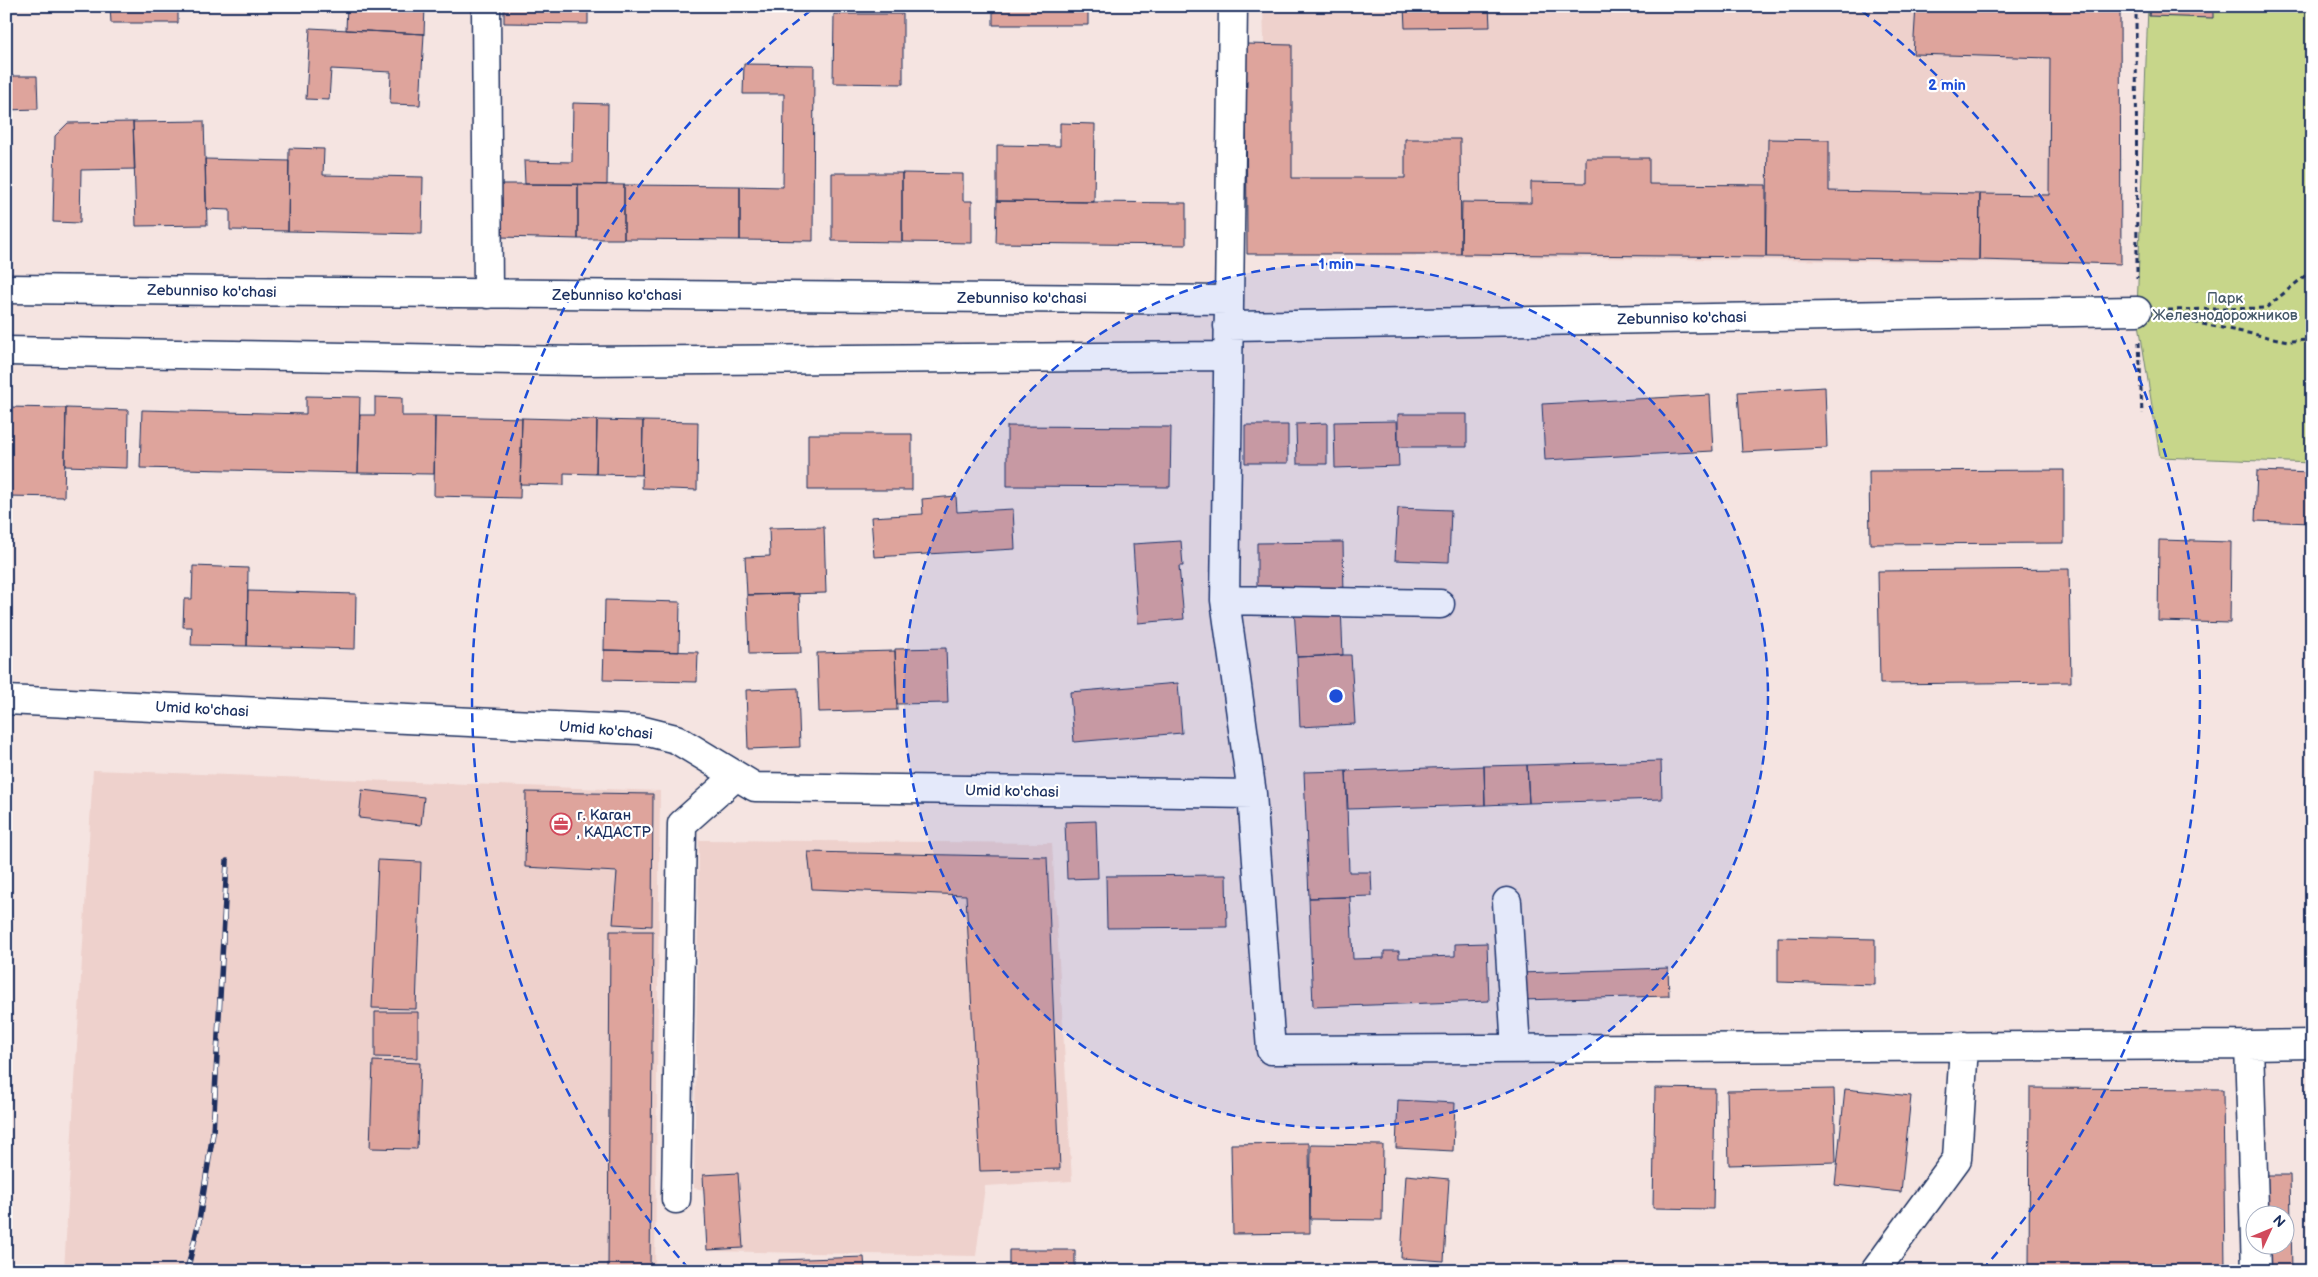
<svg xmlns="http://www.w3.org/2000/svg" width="2318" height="1277" viewBox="0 0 2318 1277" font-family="'Balsamiq Sans',sans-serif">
<rect width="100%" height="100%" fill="#f5e4e1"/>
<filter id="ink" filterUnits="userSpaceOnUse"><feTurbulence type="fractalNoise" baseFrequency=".02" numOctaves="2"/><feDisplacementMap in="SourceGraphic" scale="10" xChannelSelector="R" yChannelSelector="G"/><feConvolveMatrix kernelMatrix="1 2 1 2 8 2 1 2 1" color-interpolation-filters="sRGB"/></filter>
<g filter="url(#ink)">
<path fill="#eed1cc" d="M1263 6H2120L2121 264 1247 254 1246 45 1264 44Z
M93 770 660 791 655 1271H64Z
M699 840 1052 843 1072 1181 985 1186 976 1256 707 1251 705 1190 694 1188Z"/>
<path fill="#c7d68a" stroke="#718274" d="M2148 6H2312V463L2160 457 2137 311Z"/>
<path fill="#dea49c" stroke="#1b2f5e" d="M110 6H178V23H111Z
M347 6H425L424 34 346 30Z
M504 6H588V24L504 23Z
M993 6H1088V25H993Z
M1404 6H1489L1490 27 1405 28Z
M1916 6H2120L2121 264 1979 260 1980 194 2049 195 2050 58 1913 54Z
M2150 6H2213V18L2149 16Z
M834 14H903V84L833 83Z
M310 28 424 34 420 105 390 104 391 72 331 69 329 100 306 99Z
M1246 44 1292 45V178H1405V139H1460L1461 254H1247Z
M744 64 814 65 813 241 740 240V186L783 187 784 94H743Z
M6 76H37L38 109 6 110Z
M573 103 608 104 607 185 525 184 524 161 572 162Z
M204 121 207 225 136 226 133 122Z
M133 122 135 169 81 170 80 223 53 222 55 136 68 123Z
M1060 123 1095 124 1094 202 997 201V145L1060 146Z
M1768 139 1829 140V191L1980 194 1979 260 1766 257Z
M289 148 324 149 323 175 423 177 422 234 288 231Z
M1586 158H1649V184L1766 185V257L1461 254 1462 202 1531 203V182L1586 183Z
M205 159 289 161 288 231 230 230V210L206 209Z
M832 173H902V242L832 241Z
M902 173 963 174V201H972V243L902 242Z
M499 184H578V239L500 237Z
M578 184 624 185V239H578Z
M624 185 740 186V240L624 239Z
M997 201 1186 203V245L996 243Z
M1825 387 1827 448 1742 452 1738 392Z
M1710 395 1713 451 1545 460 1542 404Z
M306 396 360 397 358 473 140 468 142 410 306 414Z
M375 397 402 398V416H435L434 474 358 473 360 415H375Z
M6 407 66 408 64 497 6 496Z
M66 408 128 410 127 468 65 466Z
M1398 414H1467V447H1398Z
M435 416 522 418 520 498 434 496Z
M522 418 597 420 596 474 564 473V485L520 484Z
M597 420 643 421 642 475 596 474Z
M643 421 698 422 697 490 642 488Z
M1397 421 1399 466 1335 468 1334 422Z
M1327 423V464H1297L1296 424Z
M1245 425H1288V463H1245Z
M1007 426 1171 427 1170 487 1007 486Z
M808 434H912V490H808Z
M2064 470V543L1870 544 1869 471Z
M2257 471 2312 473V523L2255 521Z
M956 496 957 512 1013 509 1015 549 874 557 871 517 923 514 922 499Z
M1398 508 1451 510 1449 562 1395 560Z
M824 527 826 593 747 595 745 557 770 556 769 528Z
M2159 540 2231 542 2230 623 2158 621Z
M1181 541 1183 566H1179L1184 619 1138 623 1133 544Z
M1343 542 1344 595 1257 596V543Z
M193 566 248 568 247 646 191 645 192 627H183L184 599H192Z
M2069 569 2071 682 1880 684 1878 571Z
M248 591 356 594 355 649 247 646Z
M799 594 801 653 749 654 747 595Z
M605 600 680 602 679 652 604 650Z
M1341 606 1343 655 1297 657 1294 608Z
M946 648 948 703 897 704 895 649Z
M604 650 698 652 697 682 603 680Z
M895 651 897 710 819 712 817 653Z
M1343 655H1351L1355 724 1300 727 1297 657Z
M1178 683 1182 733 1074 742 1070 692Z
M798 688 800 747 748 749 746 690Z
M1661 761 1662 799 1529 803 1527 765Z
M1527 765 1529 803 1485 805 1484 766Z
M1484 766 1485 805 1348 809 1346 771Z
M1346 771 1349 872H1371L1372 896 1309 898 1304 772Z
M362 790 424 797 421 825 359 818Z
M526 792 653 794 652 926 613 924 617 872 525 867Z
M1096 821 1098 878 1067 879 1065 822Z
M808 852 1047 857 1060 1169 980 1171 966 895 812 889Z
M378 860 421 862 416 1009 372 1008Z
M1226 875 1227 927 1107 928 1106 876Z
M1350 897 1353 959 1384 958V951H1399V958L1455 956V944L1487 943 1489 1001 1313 1007 1309 898Z
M610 931H653L650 1271H608Z
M1778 937 1875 939V985L1778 982Z
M1668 968 1669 996 1521 1000 1520 973Z
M375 1012H418V1058L375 1057Z
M373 1061 420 1063 417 1149 370 1148Z
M1655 1088 1715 1089 1713 1209 1653 1208Z
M2030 1088 2223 1089 2225 1271H2029Z
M1834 1089 1836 1162 1729 1165 1727 1091Z
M1845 1089 1911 1096 1901 1192 1835 1185Z
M1398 1100 1455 1103 1453 1151 1396 1148Z
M1309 1143 1310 1233 1233 1234 1231 1144Z
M1311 1144 1383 1145 1382 1220 1310 1219Z
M738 1173 743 1248 707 1250 703 1175Z
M1406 1175 1449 1179 1444 1261 1401 1258Z
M2263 1175H2290L2292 1271H2264V1244H2286V1214H2263Z
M1009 1250H1075V1271H1009Z
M864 1257 865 1271H779V1260Z"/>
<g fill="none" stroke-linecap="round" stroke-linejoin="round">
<g stroke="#1b2f5e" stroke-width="31">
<path id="minor" d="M486 6 488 294
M1233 6 1225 600 1252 794 1271 1050 2249 1045 2256 1271
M6 289 1228 300
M1228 326 2137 311
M6 351 580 361 1227 356
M1225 600 1440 604
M6 700 640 730 676 739 755 787 1252 794
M1507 902 1516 1049
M2249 1045 2312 1044
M676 1199 682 824 736 776
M1875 1271 1957 1159 1964 1046"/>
</g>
<path stroke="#1b2f5e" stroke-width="3" stroke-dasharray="5 4" stroke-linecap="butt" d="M2136 6 2137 278
M2168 310 2266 308 2312 270
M2167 317 2288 341 2312 340
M2139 342 2142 414"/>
<use href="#minor" stroke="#fff" stroke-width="28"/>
<g stroke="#1b2f5e" stroke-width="5.5">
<path id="rail" d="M187 1271 199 1221 213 1133 227 861"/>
</g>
<use href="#rail" stroke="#fff" stroke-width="4" stroke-dasharray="11" stroke-linecap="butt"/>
</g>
</g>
<circle cx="1336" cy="696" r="432" fill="#1d4ed8" fill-opacity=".12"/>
<g fill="none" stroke="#1d4ed8" stroke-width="2.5" stroke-dasharray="9 6">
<circle cx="1336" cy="696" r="432"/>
<path d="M689 1269A864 864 0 0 1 810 11M1862 11A864 864 0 0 1 1983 1269"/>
</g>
<defs>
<g id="office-ring" transform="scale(1.125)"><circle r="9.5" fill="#fff" stroke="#d1495b" stroke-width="1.5"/><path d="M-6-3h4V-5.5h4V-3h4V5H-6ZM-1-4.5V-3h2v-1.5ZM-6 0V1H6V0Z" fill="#d1495b"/></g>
</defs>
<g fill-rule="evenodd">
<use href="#office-ring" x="561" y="824"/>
</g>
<g text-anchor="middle" stroke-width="4.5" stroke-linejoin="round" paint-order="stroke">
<g font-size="15" fill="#1b2f5e" stroke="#fff">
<text transform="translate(212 291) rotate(1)" y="5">Zebunniso ko'chasi</text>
<text x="617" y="300">Zebunniso ko'chasi</text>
<text x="1022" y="303">Zebunniso ko'chasi</text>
<text transform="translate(1682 318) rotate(-1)" y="5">Zebunniso ko'chasi</text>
<text transform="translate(202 709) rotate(3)" y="5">Umid ko'chasi</text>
<text transform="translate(606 730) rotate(5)" y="5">Umid ko'chasi</text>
<text transform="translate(1012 791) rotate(1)" y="5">Umid ko'chasi</text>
</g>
<g font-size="15" fill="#465969" stroke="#fff">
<text x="2225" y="303">Парк<tspan x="2225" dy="17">Железнодорожников</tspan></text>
</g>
<g font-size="15" fill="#1b2f5e" stroke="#fff" text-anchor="start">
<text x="577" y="820">г. Каган<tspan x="577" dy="17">, КАДАСТР</tspan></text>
</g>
</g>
<circle cx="1336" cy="696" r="8" fill="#1d4ed8" stroke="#fff" stroke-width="2.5"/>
<g font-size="15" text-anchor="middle" font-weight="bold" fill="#1d4ed8" stroke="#fff" stroke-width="4.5" stroke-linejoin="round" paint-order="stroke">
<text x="1947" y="90">2 min</text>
<text x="1336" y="269">1 min</text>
</g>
<rect width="2318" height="1277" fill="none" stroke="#fff" stroke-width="25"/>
<rect x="12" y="12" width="2293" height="1252" fill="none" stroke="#1b2f5e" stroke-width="2" filter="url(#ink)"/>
<g transform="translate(2270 1230) rotate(46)"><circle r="24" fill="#ffffff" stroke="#a4acbf"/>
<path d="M0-4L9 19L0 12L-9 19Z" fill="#d1495b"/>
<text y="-8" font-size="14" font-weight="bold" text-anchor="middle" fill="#1b2f5e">N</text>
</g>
</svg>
